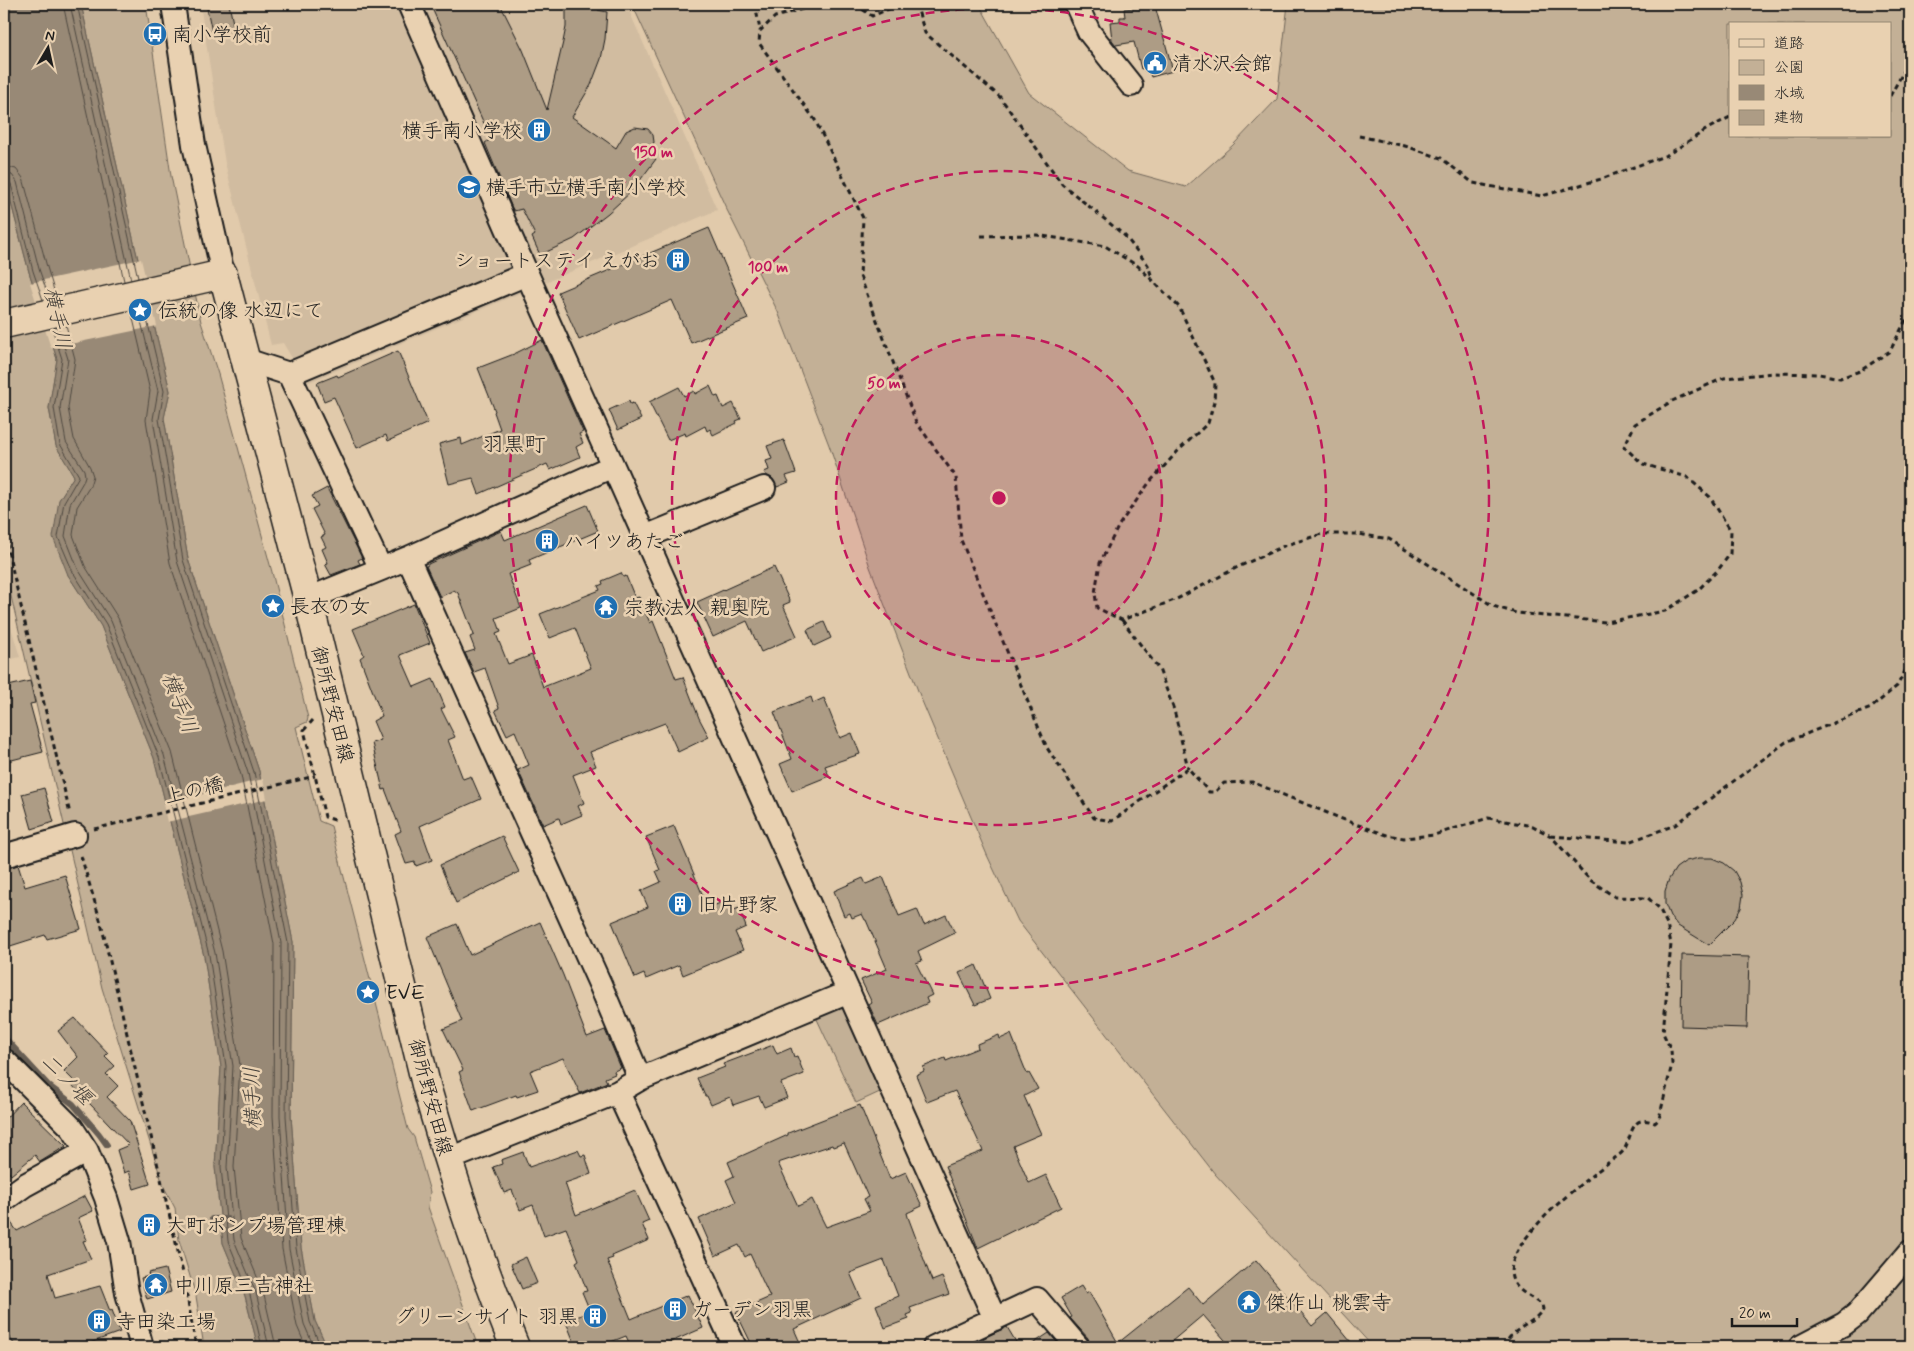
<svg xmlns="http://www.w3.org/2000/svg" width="1914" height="1351" viewBox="0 0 1914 1351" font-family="Mynerve,'Klee One',sans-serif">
<rect width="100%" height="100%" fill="#e1caab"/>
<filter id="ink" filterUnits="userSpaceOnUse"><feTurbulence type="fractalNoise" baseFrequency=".02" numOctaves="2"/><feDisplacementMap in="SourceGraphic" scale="10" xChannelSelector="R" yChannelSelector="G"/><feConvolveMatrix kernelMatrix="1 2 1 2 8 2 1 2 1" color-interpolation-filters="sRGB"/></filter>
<g filter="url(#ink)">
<path fill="#d1bca0" d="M200 4H626L717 210 307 383 283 343 271 345 225 163Z
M4 604 20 657 4 661Z"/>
<path fill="#c3b096" stroke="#706659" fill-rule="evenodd" d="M81 4H146L171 176 201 322 218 374 272 572 308 718 307 722 296 727 319 821 331 826 408 1129 414 1137 430 1192 428 1207 478 1347H327L315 1321 301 1248 291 1116 293 942 259 771 188 559 164 418 170 391 135 247Z
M632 4H979L1029 93 1128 171 1186 187 1233 145 1277 99 1288 4H1910V1347H1373L1215 1174 1018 921 987 855 922 701 870 567 829 445 778 312 726 208ZM1730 24H1890V136H1730Z
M4 176 29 272 57 359 49 408 56 446 74 476 59 500 68 575 101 626 154 758 204 956 221 1067 215 1167 223 1243 245 1296 258 1347H204L196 1296 179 1240 175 1208 163 1185 102 988 4 566Z
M842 1005 882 1091 856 1103 816 1017Z"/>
<path fill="#988976" stroke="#665d52" d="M4 4H81L135 247 170 391 164 418 188 559 259 771 293 942 291 1116 301 1248 315 1321 327 1347H258L245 1296 223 1243 215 1167 221 1067 204 956 154 758 101 626 68 575 53 537 59 500 74 476 56 446 49 408 57 359 29 272 4 176Z"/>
<path fill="#e1caab" d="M141 259 157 326 51 348 30 283Z
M263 779 267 799 167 822 163 804Z"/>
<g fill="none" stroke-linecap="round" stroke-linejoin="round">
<path stroke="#4e4840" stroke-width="1" d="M63 4 124 281
M70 4 131 280
M77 4 138 278
M4 166 16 169 23 178 47 267 56 297
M4 173 12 175 17 182 39 269 49 298
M4 179 8 180 11 184 33 271 43 300
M144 307 164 391 159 419 183 560 254 772 288 943 286 1116 296 1248 310 1322 321 1347
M138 309 158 391 153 419 177 561 248 773 281 943 280 1116 289 1249 304 1324 314 1347
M131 310 150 391 146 420 170 563 241 775 274 944 273 1116 282 1249 297 1326 306 1347
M66 325 75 359 68 408 74 439 90 467 93 476 90 486 77 507 73 535 85 566 118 618 172 752 222 951 240 1065 234 1167 241 1238 263 1291 276 1347
M58 327 68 359 60 408 66 442 84 470 85 476 83 482 70 504 65 536 78 569 111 621 164 755 215 953 233 1066 227 1167 234 1240 256 1293 269 1347
M52 328 62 359 54 408 60 444 79 476 64 502 58 537 73 572 106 624 159 757 209 955 226 1066 221 1167 228 1241 250 1295 262 1347"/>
<path stroke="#665d52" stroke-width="6" d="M4 1037 49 1086 73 1104 99 1134 107 1145
M212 1219H227"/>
</g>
<path fill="#ad9c85" stroke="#1c1c1c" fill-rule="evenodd" d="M206 4H229L234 28 212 32Z
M430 4H500L523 50 547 110 563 42 566 27V4H599L598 10 607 12 605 39 601 59 591 85 572 117 616 148 626 131 635 127 648 129 653 135 654 142 649 155 656 159 632 191 608 213 574 239 540 255 532 237 535 235 522 209 514 211 512 208 485 143 491 139Z
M1155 6 1173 71 1151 77 1149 70 1145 71 1144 68 1141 69 1134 42 1116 45 1112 40 1110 22 1120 21V17H1125L1124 9Z
M709 228 748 319 691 343 672 300 579 340 558 292Z
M542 340 583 432 579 434 583 443 576 447 580 457 550 470 547 464 479 494 473 478 449 484 439 444 461 438 462 445 500 429 494 412 495 411 478 368 514 354Z
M398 351 428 423 388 441 386 435 357 448 334 397 324 401 317 383 337 375 338 377Z
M710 386 715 397 718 396 723 408 733 403 741 419 736 421 737 423 713 435 710 429 707 431 705 426 686 436 685 433 668 440 649 402 679 387 684 396 694 391 695 394Z
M629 401 630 404 633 403 641 419 618 430 609 410Z
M784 440 796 473 786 476 789 482 777 487 772 478 766 475 764 472 769 470 766 461 772 459 767 446Z
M327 488 362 558 358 560 360 564 331 575 325 564 328 563 322 549 326 547 321 537 325 535 312 509 318 506 312 496Z
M587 505 598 531 529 560 531 565 508 574 521 608 496 618 501 632 496 634 508 664 532 655 543 687 591 668 575 628 550 638 540 614 600 590 598 586 603 584 602 581 621 573 623 577 626 576 635 598 639 597 650 623 653 621 676 679 683 677 699 718 709 737 678 752 665 723 590 752 596 766 573 775 584 803 578 806 582 815 561 824 559 818 543 825 518 770 529 765 515 731 507 735 495 710 499 708 485 668 474 672 465 653 475 650 470 637 474 635 458 593 454 590 440 597 426 566 428 565V564L501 531 505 540Z
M774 567 790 602 783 605 797 636 761 652 747 621 713 637 697 602Z
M414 604 430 643 400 655 414 687 433 679 445 707 441 709 455 737 448 740 463 779 471 776 481 799 420 826 432 860 416 866 415 862 406 864 395 834 401 831 385 789 383 790 372 743 381 740 373 721 382 716 360 658 364 655 353 629Z
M824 622 831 638 814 646 807 630Z
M30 681 35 703 30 704 43 752 4 762V687Z
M811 697 813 703 824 698 840 738 852 733 860 754 825 766 829 776 792 791 780 764 792 759 774 712Z
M44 788 54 822 32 829 22 794Z
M674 826 708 908 730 899 734 910 739 908 746 927 735 932 743 950 683 975 679 965 646 979 644 974 635 978 612 922 648 907 641 891 661 882 656 871 660 870 646 837Z
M502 836 519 872 456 903 440 865Z
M1699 858H1712L1724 863 1734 871 1740 882 1743 895 1741 908 1735 919 1709 945 1678 926 1670 916 1665 904V891L1669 879 1676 868 1686 861Z
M18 865 25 887 65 875 81 929 47 939 45 935 4 948V869Z
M883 877 899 916 917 909 924 925 946 915 955 933 918 951 922 961 916 963 932 995 926 998 928 1003 878 1025 869 1005 872 1003 861 980 887 969 866 920H865L862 914 852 918 850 913 844 916 834 891 863 878 866 884Z
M540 922 563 975 587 1037 605 1030 621 1068 614 1071 615 1074 605 1078 607 1082 580 1093 563 1058 530 1071 538 1090 517 1097 516 1095 473 1111 459 1072 463 1070 443 1029 462 1021 427 937 457 924 470 955Z
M1682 955 1749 957 1747 1028 1681 1026Z
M976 965 990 999 975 1005 959 973Z
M75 1018 108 1053 105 1056 115 1066 106 1074 118 1086 107 1097 130 1121 150 1184 134 1189 129 1171 124 1173 117 1150 129 1145 71 1084 74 1081 64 1071 78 1057 58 1031Z
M1011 1034 1027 1074 1029 1073 1038 1089 1024 1096 1041 1134 1013 1146 1029 1183 1046 1175 1061 1207 978 1248 945 1166 983 1151 955 1091 927 1102 916 1075 924 1071 923 1067 945 1058 946 1061 978 1048 977 1044 999 1035 1000 1039Z
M773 1045 777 1054 791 1048 794 1057 797 1056 804 1074 781 1083 787 1098 764 1107 759 1096 733 1105 730 1097 711 1105 707 1096H705L697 1078 725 1067 723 1064Z
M21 1102 66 1146 40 1162 35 1155 11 1175 4 1166V1120Z
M860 1105 890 1179 906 1172 922 1206 907 1213 908 1217 932 1281 942 1277 949 1294 910 1308 912 1313 907 1315 909 1319 885 1328 876 1305 898 1296 884 1260 850 1273 861 1298 794 1329 802 1347H753L736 1312 770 1297 750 1254 745 1257 739 1245 715 1256 699 1219 736 1202 726 1180 734 1176 728 1162 788 1135V1133ZM844 1143 868 1197 864 1199 870 1211 826 1227 812 1199 798 1206 778 1163 832 1145 833 1147Z
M578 1150 581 1156 585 1155 591 1174 565 1183 576 1215 635 1190 649 1221 642 1224 649 1240 612 1256 613 1258 607 1260 631 1319 688 1295 703 1328 659 1347H631L626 1336 598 1347H576L566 1322 590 1311 582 1292 587 1291 576 1262 579 1260 566 1228 544 1236 533 1205 520 1210 512 1190 504 1193 493 1167 502 1164 501 1160 523 1152 529 1167Z
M85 1196 93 1211 78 1218 87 1240 83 1241 91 1259 48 1274 55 1298 100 1286 110 1311 112 1310 120 1332 79 1347H16L4 1329V1213L17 1231Z
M526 1257 537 1283 522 1289 511 1264Z
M1256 1260 1312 1326 1327 1313 1355 1347H1231L1203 1315 1165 1347H1091L1088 1338 1070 1318 1072 1317 1061 1298 1081 1286 1086 1294 1089 1292 1118 1343 1188 1287 1203 1305Z
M165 1269 171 1292 147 1299 141 1278 149 1276 148 1273Z
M1007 1327 1019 1347H969L986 1337Z
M1049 1333 1061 1347H1028Z"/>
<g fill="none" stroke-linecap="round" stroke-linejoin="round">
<g stroke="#1c1c1c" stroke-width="26">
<path id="minor" d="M173 4 194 145 223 274
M409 4 527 274 995 1319
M1076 4 1089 32 1131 85
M246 360 289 374 381 569
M289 374 527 274
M645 537 764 488
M408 558 600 984 640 1079
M308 599 408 558 613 466
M4 856 75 835
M4 1060 72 1128 87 1151 106 1198 119 1241 127 1293 142 1347
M618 1092 735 1347
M447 1160 618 1092 640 1079 849 992
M4 1200 25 1185 87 1151
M934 1347 1037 1299 1078 1347
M1800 1347 1844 1324 1857 1314 1910 1252"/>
</g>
<g stroke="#1c1c1c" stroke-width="31">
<path id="major" d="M4 324 223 274 308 599 427 1089C452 1176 480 1263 515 1347"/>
</g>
<path stroke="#1c1c1c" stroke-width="3" stroke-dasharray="5 4" stroke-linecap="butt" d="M755 4 760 30
M820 4 775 17 760 31 759 43 815 120 863 218 860 276 916 422 956 477 961 540 1047 748 1094 818 1112 821 1188 768 1209 792H1215L1224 783 1252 782 1347 821 1387 835 1404 838 1434 835 1488 818 1533 826 1551 836 1590 880 1615 897 1648 898 1659 908 1667 924 1671 944 1663 1033 1671 1050 1672 1064 1659 1119 1655 1123C1626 1111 1634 1145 1619 1155 1594 1173 1490 1249 1515 1284 1520 1292 1534 1299 1542 1305L1543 1309C1533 1325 1512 1328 1505 1345L1506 1347
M855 4 872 16 900 4
M916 4 925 33 1000 97 1062 184 1125 236 1148 265 1153 281
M1890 96 1910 60
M1359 136 1405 146 1441 158 1473 183 1542 196 1601 179 1667 155 1709 128 1730 117
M981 236 1037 235 1105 246 1138 266 1179 307 1215 383 1214 402 1208 423 1178 451 1149 483 1119 525 1100 563 1095 593 1097 608 1122 620 1177 599 1236 568 1286 545 1322 534H1358L1389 539 1493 606 1516 613 1606 622 1665 611 1698 590 1718 570 1730 554 1731 531 1710 497 1687 477 1643 464 1624 447 1635 424 1672 401 1724 378 1774 373 1819 374 1840 378 1860 371 1890 351 1910 312
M4 534 70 814
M1122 620 1159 669 1174 710 1188 768
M313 720 304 730 325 817 338 821
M94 829 315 776
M1551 836 1629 842 1675 825 1786 742 1871 708 1897 686 1910 662
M81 856 101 923 183 1273 196 1347"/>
<use href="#minor" stroke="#e9d1b1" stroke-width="22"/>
<use href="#major" stroke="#e9d1b1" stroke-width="28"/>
</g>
</g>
<circle cx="999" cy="498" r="163" fill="#c2185b" fill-opacity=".12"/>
<g fill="none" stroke="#c2185b" stroke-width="2.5" stroke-dasharray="9 6">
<circle cx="999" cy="498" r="163"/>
<circle cx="999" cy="498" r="327"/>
<circle cx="999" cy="498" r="490"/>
</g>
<defs>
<g id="bus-disc" transform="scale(1.25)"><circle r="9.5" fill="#1f6fb2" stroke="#e9d1b1"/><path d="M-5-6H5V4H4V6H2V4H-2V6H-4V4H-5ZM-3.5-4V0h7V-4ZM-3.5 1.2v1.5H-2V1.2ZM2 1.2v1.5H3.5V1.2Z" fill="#fff"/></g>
<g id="civic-disc" transform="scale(1.25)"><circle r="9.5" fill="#1f6fb2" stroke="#e9d1b1"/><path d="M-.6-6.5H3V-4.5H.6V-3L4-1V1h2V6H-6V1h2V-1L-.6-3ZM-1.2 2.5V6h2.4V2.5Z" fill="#fff"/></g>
<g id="building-disc" transform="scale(1.25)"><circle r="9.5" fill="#1f6fb2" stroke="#e9d1b1"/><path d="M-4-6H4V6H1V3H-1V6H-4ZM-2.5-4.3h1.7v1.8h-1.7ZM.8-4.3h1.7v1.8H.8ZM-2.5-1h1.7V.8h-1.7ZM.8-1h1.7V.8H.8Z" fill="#fff"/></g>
<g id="school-disc" transform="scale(1.25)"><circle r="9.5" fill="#1f6fb2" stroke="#e9d1b1"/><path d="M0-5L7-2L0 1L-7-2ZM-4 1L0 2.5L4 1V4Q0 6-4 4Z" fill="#fff"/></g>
<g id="sight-disc" transform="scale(1.25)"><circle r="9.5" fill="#1f6fb2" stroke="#e9d1b1"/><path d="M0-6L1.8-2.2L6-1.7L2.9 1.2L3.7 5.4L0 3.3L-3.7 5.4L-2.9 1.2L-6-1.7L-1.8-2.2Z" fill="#fff"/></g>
<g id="temple-disc" transform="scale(1.25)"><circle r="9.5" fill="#1f6fb2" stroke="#e9d1b1"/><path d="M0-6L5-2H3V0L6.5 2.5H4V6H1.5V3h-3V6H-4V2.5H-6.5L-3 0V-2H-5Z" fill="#fff"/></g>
</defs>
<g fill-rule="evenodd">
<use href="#bus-disc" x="155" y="34"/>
<use href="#civic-disc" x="1155" y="63"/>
<use href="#building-disc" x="539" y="130"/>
<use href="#school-disc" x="469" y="187"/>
<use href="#building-disc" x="678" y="260"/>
<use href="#sight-disc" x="140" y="310"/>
<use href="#building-disc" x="547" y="541"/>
<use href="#sight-disc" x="273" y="606"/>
<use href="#temple-disc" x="606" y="607"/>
<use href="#building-disc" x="680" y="904"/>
<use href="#sight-disc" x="368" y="992"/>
<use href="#building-disc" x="149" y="1225"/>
<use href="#temple-disc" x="156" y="1285"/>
<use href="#temple-disc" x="1249" y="1302"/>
<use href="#building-disc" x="675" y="1309"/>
<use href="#building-disc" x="595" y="1316"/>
<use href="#building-disc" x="99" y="1321"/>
</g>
<g text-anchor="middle" stroke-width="5" stroke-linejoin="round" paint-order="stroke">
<g font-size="20" fill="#1c1c1c" stroke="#e9d1b1" text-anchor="start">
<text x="172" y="41">南小学校前</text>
<text x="1172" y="70">清水沢会館</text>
<text x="522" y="137" text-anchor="end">横手南小学校</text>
<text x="486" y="194">横手市立横手南小学校</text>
<text x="660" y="267" text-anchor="end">ショートステイ えがお</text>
<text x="158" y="317">伝統の像 水辺にて</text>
<text x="564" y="548">ハイツあたご</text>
<text x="290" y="613">長衣の女</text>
<text x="624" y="614">宗教法人 親奥院</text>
<text x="698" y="911">旧片野家</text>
<text x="386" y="999">EVE</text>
<text x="166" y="1232">大町ポンプ場管理棟</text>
<text x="174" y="1292">中川原三吉神社</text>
<text x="1266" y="1309">傑作山 桃雲寺</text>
<text x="692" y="1316">ガーデン羽黒</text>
<text x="578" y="1323" text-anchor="end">グリーンサイト 羽黒</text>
<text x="116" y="1328">寺田染工場</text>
</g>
<g font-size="20" fill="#1c1c1c" stroke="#e9d1b1">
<text transform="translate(333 704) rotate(76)" y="7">御所野安田線</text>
<text transform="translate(194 790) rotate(-13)" y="7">上の橋</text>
<text transform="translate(431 1097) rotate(75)" y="7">御所野安田線</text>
</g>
<g font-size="21" font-style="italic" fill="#47423c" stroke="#e9d1b1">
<text transform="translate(58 318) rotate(78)" y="7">横手川</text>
<text transform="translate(180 703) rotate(69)" y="7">横手川</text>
<text transform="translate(67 1079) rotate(45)" y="7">二ノ堰</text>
<text transform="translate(252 1098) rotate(-92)" y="7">横手川</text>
</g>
<g font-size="21" fill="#1c1c1c" stroke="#e9d1b1">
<text x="514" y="451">羽黒町</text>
</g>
</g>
<circle cx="999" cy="498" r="8" fill="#c2185b" stroke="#e9d1b1" stroke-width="2.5"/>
<g font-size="15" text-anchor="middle" font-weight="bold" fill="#c2185b" stroke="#e9d1b1" stroke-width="5" stroke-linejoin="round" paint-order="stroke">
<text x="653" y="157">150 m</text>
<text x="768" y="272">100 m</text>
<text x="884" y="388">50 m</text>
</g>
<rect width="1914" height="1351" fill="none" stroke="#e9d1b1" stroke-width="20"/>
<rect x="10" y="10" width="1894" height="1331" fill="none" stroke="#1c1c1c" stroke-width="2" filter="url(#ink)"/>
<rect x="1729" y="22" width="162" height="115" fill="#e9d1b1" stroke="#978975"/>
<rect x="1739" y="39" width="25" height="8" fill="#e9d1b1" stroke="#978975"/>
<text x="1774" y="48" font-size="15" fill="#1c1c1c">道路</text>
<rect x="1739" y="60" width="25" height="15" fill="#c3b096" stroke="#978975"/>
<text x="1774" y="72" font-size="15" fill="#1c1c1c">公園</text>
<rect x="1739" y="85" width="25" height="15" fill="#988976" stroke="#978975"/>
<text x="1774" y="98" font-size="15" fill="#1c1c1c">水域</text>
<rect x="1739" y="110" width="25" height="15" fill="#ad9c85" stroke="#978975"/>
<text x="1774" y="122" font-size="15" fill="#1c1c1c">建物</text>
<g transform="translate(48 48) rotate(9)" stroke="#e9d1b1" stroke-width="4" paint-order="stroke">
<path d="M0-4L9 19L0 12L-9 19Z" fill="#1c1c1c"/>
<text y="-8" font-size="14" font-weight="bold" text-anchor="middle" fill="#1c1c1c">N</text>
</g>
<path d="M1732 1318v8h65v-8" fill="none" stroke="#1c1c1c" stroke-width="2.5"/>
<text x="1739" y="1318" font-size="15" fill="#1c1c1c" stroke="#e9d1b1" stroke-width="4" paint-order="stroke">20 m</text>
</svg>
